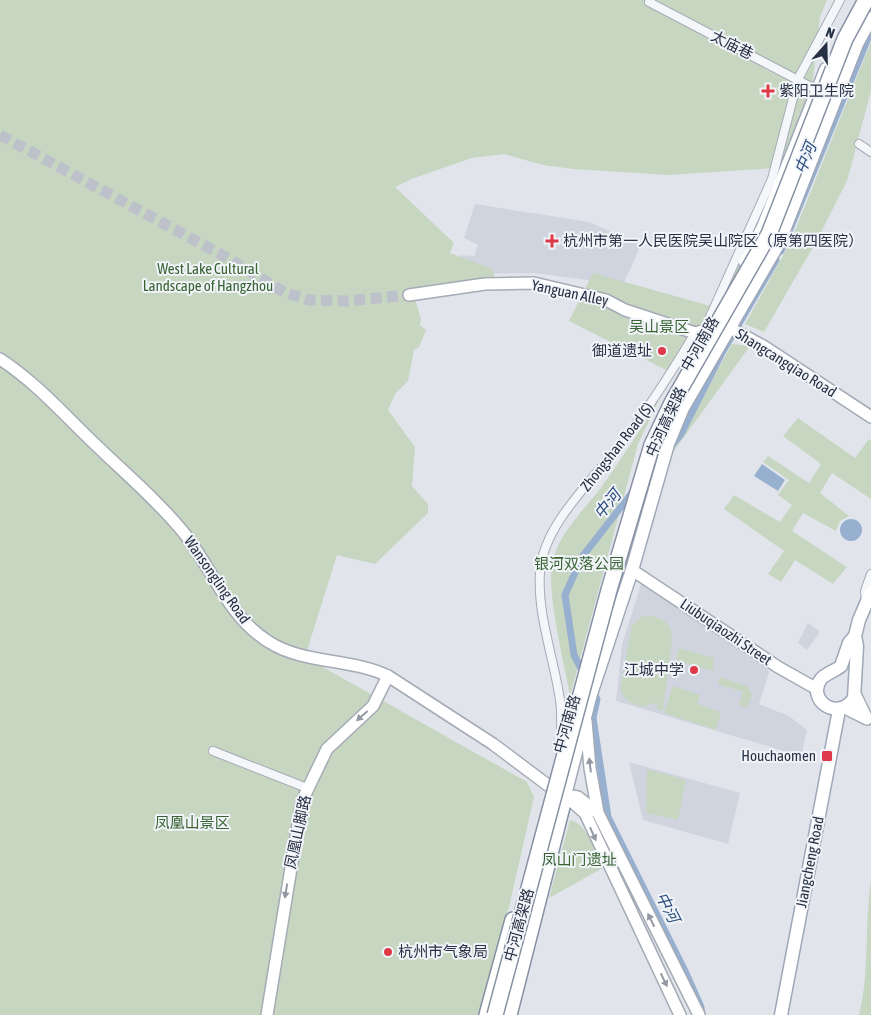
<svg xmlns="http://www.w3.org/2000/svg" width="871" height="1015" viewBox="0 0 871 1015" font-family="'Asap Condensed','Noto Sans SC',sans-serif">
<rect width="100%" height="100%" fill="#e1e5eb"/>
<path fill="#cfd4de" d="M475 204 589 222 641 245 623 285 535 273 456 274 461 255 474 256 478 245 464 238Z
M641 584 721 633 767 667 769 673 759 704 789 716 807 730 801 756 616 701 622 645Z
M808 623 820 632 807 650 798 643Z
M629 762 740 793 728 844 643 820Z"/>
<path fill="#c6d6c1" d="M0 0H827L820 17 812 87 763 227 711 327 706 325 670 372 569 321 593 273 714 307 775 168 669 175 573 169 543 165 504 154 472 158 414 178 395 187 454 243 450 253 492 269 495 278 415 299 421 319 420 325 426 330 419 347 414 350 408 381 395 394 388 410 415 447 412 486 428 504V513L375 564 337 555 305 657 527 782 534 797 509 907 479 1015H0Z
M871 42V91L847 181 816 242 764 332 745 324 790 243Z
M732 344 750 346 669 458Z
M661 396 638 444 570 696C564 662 547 596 552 564 558 532 587 508 605 482 625 454 643 425 661 396Z
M798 418 855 458 869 439 871 441V499L832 473 820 493 849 516 840 521 836 531 803 513 792 531 847 567 833 584 795 560 781 582 768 574 784 551 724 509 734 495 780 522 792 505 778 495 789 480 763 462 768 456 809 483 821 464 783 436Z
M650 615 665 621 671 630 672 641 663 710 657 709V702C643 710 625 705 620 689L632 625 641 617Z
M679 648 714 658 713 671 676 660Z
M720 677 747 686 752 694 747 708 739 705 743 692 718 684Z
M673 686 700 695 697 704 721 712 716 730 664 713Z
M647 769 686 780 678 820 646 813Z
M570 820C587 823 597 854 603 868L549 898Z
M871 882V1015H859C870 972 864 926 871 882Z"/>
<path fill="#98b0cf" d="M762 464 785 480 778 491 754 476Z
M840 530a11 11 0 1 1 22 0a11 11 0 1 1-22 0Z"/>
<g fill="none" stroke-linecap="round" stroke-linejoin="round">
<path stroke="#98b0cf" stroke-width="7" d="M781 251 871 31
M672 445 681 434 723 351 776 260
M584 674 574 655 565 595 582 557 635 489
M592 690 597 699 593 718 608 817 685 971 701 1007 702 1015"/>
<path stroke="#bcc1ca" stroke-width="11" stroke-dasharray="11 5.5" stroke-linecap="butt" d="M0 135 222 255 284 292 309 300 346 301 409 295"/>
<g stroke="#a5abb6" stroke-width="10">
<path id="street" d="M650 0 649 2 817 90
M859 144 871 152
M866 601 865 591 871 574
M561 745C561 730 562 714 560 700 554 658 537 615 540 572 543 524 595 478 624 440 650 406 673 370 695 333L705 328 772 179 798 79 840 0
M213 751 307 788"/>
</g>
<g stroke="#a5abb6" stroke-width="14">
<path id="secondary" d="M409 295 485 284 534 283 606 300 625 310 695 333 720 326 730 328 765 347 871 417
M0 359C37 383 66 417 98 447 127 475 158 501 184 533 212 568 228 617 269 642 303 664 351 658 388 676L493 744 549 786 565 795 578 797 598 813
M632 570 778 667 817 689
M845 708 867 719 855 694
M586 721 590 768 598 813 699 1015
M570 800 585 813 680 1015
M267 1015 302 801 327 749 373 706 388 676"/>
</g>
<g stroke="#9fa8b9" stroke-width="15">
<path id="primary" d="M745 262 763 227 826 69
M855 636 849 643 841 666C835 671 826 673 821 679 806 699 837 723 854 698L857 646 855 636 859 620 871 592
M565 795 591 694 632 570 668 444 683 408 779 243 857 44 871 18
M781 1015 839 710"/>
</g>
<g stroke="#8791a4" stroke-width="18">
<path id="highway" d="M487 1015 513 920
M509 1015 565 795"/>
</g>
<use href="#street" stroke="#f5f6f9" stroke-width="8"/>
<use href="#secondary" stroke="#fff" stroke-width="11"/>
<use href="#primary" stroke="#fff" stroke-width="12"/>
<use href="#highway" stroke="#fff" stroke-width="15"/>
<g stroke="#8791a4" stroke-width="18" stroke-linecap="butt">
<path id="highway-bridge" d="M495 1015 609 590 652 445 672 403 769 234 845 39 866 0"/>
</g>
<use href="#highway-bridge" stroke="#fff" stroke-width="15"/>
</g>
<defs><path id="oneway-solid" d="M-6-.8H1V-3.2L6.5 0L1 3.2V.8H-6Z" transform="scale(1.25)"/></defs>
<g fill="#9398a2">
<use href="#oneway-solid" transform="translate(362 716) rotate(139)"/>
<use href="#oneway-solid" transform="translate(590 765) rotate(-97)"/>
<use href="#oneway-solid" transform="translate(593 834) rotate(66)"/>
<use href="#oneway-solid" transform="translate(286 891) rotate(99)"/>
<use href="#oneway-solid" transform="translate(651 920) rotate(-116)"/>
<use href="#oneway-solid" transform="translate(664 980) rotate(64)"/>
</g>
<g fill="#de3949" stroke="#f1f4f8" stroke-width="2">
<path d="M765.5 83.5h5v5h5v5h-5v5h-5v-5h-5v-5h5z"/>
<path d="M549.5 233.5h5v5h5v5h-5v5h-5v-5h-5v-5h5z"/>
<circle cx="662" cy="351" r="5"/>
<circle cx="694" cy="670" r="5"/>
<rect x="821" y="750" width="12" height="12" rx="2.5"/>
<circle cx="388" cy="952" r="5"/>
</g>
<g text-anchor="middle" stroke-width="4" stroke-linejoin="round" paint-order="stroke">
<g font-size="15" fill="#273145" stroke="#f1f4f8">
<text transform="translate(732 45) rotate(27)" y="5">太庙巷</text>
<text transform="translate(570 293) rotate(12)" y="5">Yanguan Alley</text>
<text transform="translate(700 344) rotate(-60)" y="5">中河南路</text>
<text transform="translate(786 363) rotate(32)" y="5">Shangcangqiao Road</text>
<text transform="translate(666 422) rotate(-65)" y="5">中河高架路</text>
<text transform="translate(617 447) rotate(-52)" y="5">Zhongshan Road (S)</text>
<text transform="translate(217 580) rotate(55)" y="5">Wansongling Road</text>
<text transform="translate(726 632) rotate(34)" y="5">Liubuqiaozhi Street</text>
<text transform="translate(567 724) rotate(-74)" y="5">中河南路</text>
<text transform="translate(298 832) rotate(-78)" y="5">凤凰山脚路</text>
<text transform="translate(810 862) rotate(-79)" y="5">Jiangcheng Road</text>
<text transform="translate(519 925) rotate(-75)" y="5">中河高架路</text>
</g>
<g font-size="15" fill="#273145" stroke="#f1f4f8" text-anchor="start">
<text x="779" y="96">紫阳卫生院</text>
<text x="563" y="246">杭州市第一人民医院吴山院区（原第四医院）</text>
<text x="652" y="356" text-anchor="end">御道遗址</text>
<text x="684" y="675" text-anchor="end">江城中学</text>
<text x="816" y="761" text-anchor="end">Houchaomen</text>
<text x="398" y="957">杭州市气象局</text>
</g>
<g font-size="15" fill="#396333" stroke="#f1f4f8">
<text x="208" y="274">West Lake Cultural<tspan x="208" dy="17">Landscape of Hangzhou</tspan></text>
<text x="659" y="332">吴山景区</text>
<text x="579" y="569">银河双落公园</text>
<text x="192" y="828">凤凰山景区</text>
<text x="579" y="865">凤山门遗址</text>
</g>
<g font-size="16" font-style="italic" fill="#2c4d7e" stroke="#f1f4f8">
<text transform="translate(805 158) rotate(-68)" y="6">中河</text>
<text transform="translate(607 504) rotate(-51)" y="6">中河</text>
<text transform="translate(668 907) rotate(63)" y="6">中河</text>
</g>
</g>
<g transform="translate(826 45) rotate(20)" stroke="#f1f4f8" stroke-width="4" paint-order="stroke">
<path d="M0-4L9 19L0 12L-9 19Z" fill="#273145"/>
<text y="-8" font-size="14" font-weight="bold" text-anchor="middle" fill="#273145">N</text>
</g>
</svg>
